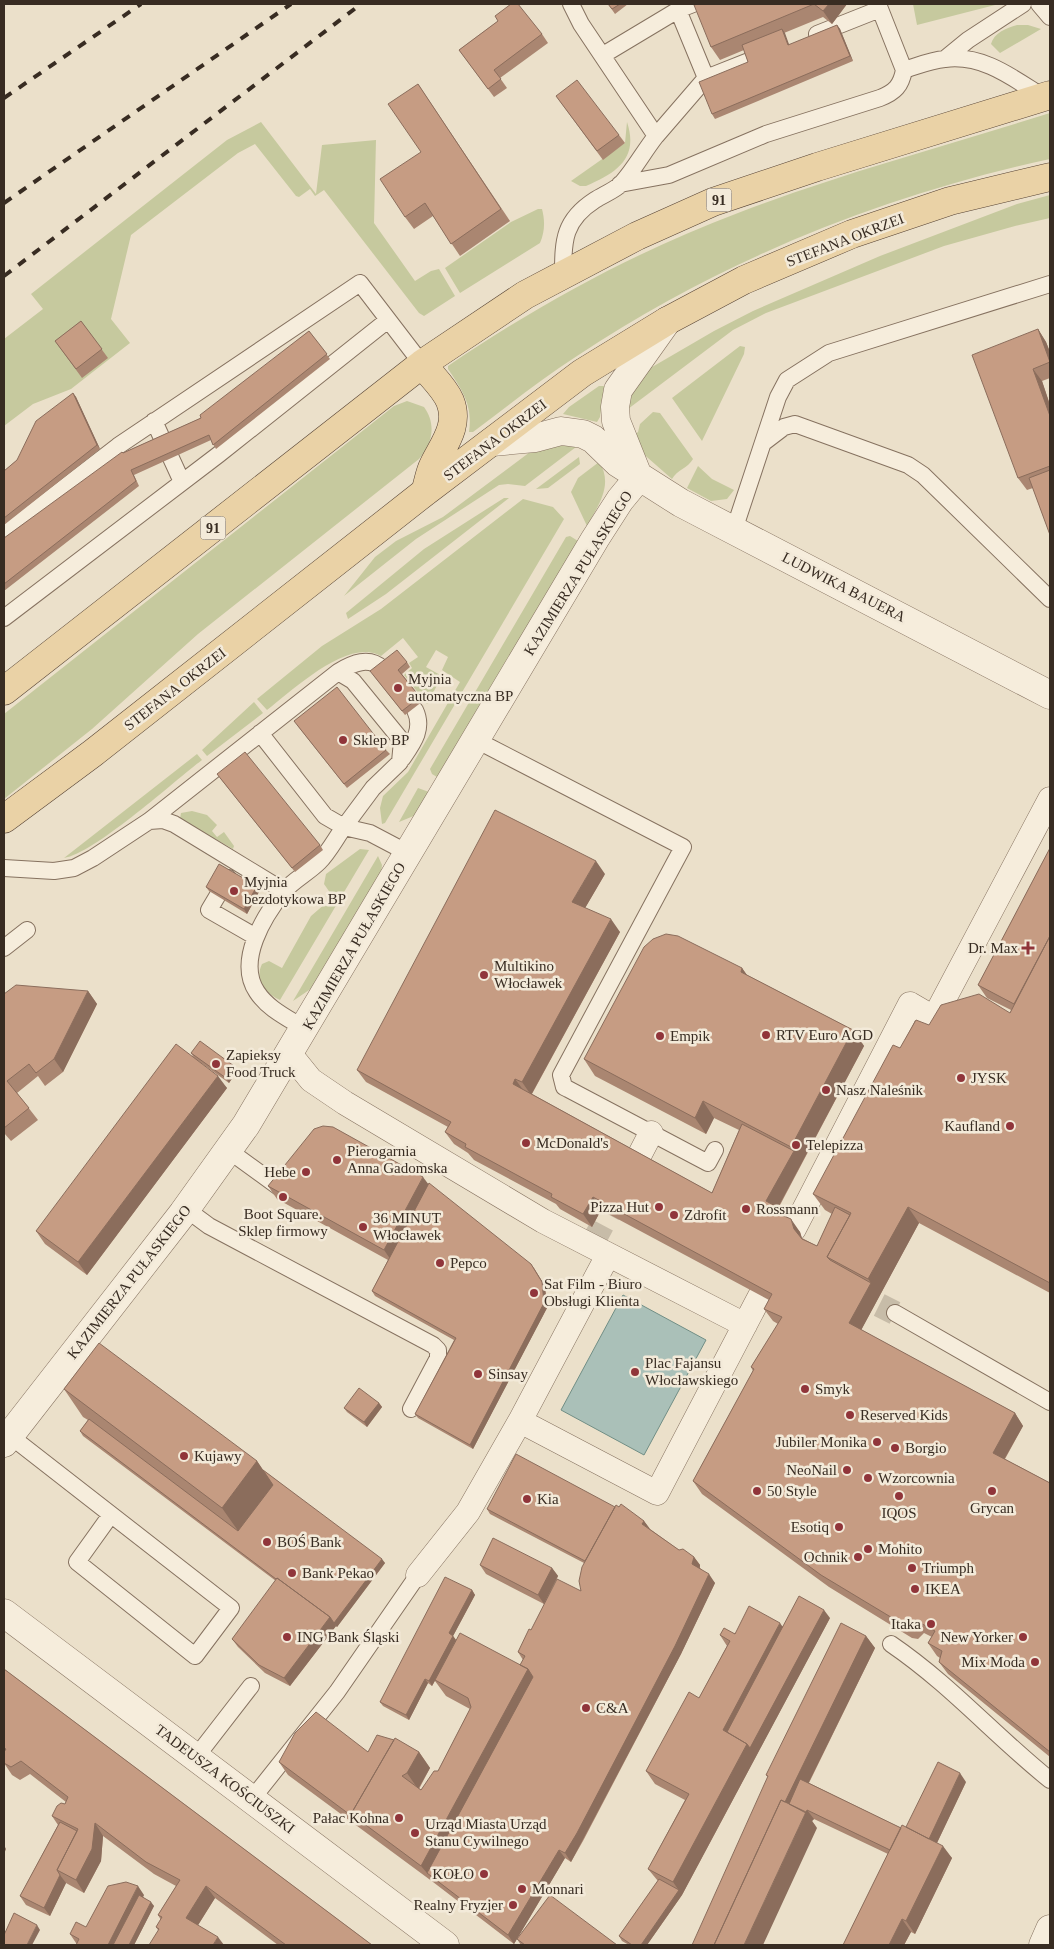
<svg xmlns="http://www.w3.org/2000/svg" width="1054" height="1949" viewBox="0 0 1054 1949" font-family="'Times New Roman',serif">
<rect width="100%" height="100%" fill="#ebe0ca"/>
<path fill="#c6c99e" d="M913 4H999L917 25Z
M1017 25H1028L1041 29 1000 53 991 44C994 33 1006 28 1017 25Z
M1050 113V159C881 196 722 260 577 356 541 379 508 406 473 432H469C473 405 462 390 448 369V366C539 304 635 252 738 213 839 174 946 146 1050 113Z
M261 122 316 194 322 145 376 140 374 223 415 281 431 271 439 269 455 296 424 316 419 313 324 190 315 196 310 189 299 197 296 196 255 144 238 153 131 235 111 319 130 343 71 389 33 404 4 426V339L43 309 31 294 227 140Z
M627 122C639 158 617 173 586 186H580L571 181 625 143Z
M1050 195V218L1015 226 944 246 766 313 733 330 628 409 633 389 647 370 714 331 753 311 880 256 1017 204Z
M538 209H542C545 221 545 231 540 243L460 293 445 268 511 222Z
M740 346 745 347 744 354 702 441 672 398Z
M599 386H604V388L600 417 597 422 563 414 569 407Z
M407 401 424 407C437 425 432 444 419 459L198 634 92 729 4 799V714L394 406Z
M653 412 660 413 693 459C688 468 677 470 672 479L640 451 632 437 638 432 640 424Z
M568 445 576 447 525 486 508 484 499 485 416 539 344 596 375 557 396 541 443 517 534 449Z
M579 457 580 464 548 488 536 489Z
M599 462C614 484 598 506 587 526L571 492 578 478Z
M698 466 712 479 734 490 727 499 711 501 687 488Z
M504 498H509L386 594 348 619 346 613 424 549Z
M523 499 553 507 564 519 385 823 382 824 380 808 383 796 408 772 460 682 442 670 448 657 436 650 426 667 442 676 427 704 404 675 412 668 409 663 418 657 403 638 381 656C348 637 292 691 267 710L257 699 322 646 381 609Z
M570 536 578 541 437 777 432 774 430 769 566 537Z
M254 702 263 713 207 756 202 750Z
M197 754 202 760C173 782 95 853 64 858Z
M418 788 429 792 416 815 399 822Z
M192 811 207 815 217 825 212 831 217 837 224 832 234 846 233 849 180 819 181 813Z
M360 849 369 850 280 1000C266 994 254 980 262 964L269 961 282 968 311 916 333 897 324 884 326 874Z
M378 856 382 865 381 874 312 988 293 1001Z"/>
<path fill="#aac0b8" stroke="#718e85" d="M623 1295 706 1340 644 1455 561 1410Z"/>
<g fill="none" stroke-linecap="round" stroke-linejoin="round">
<path stroke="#c7bca8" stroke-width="24" stroke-dasharray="24 12" stroke-linecap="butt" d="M591 1246 623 1186
M847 1289 895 1313"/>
<g stroke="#867260" stroke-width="18">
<path id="service" d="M878 4 904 70
M1039 4 1050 17
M678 10 706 78
M817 34 880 9
M603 55 678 10 693 4
M946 58 968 40 1023 4
M656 136 706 78 769 53
M620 184 669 175 766 134 880 98C895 92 901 86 904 70 917 66 931 60 945 59 983 54 1013 78 1043 97
M563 274C563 240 564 220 595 200 603 195 615 190 621 184 634 170 644 151 656 136L581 24 571 4
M154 421 182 482
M763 443 784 427 795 424 908 465 923 475 1050 599
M734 530 778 397 787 380 829 353 1050 284
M4 534 118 446 360 283 422 364
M4 618 218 455 388 320
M338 672C353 663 369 656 383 669
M476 740 683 847 561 1075 564 1087 568 1089 708 1163 715 1150
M402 759C413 743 424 729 415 710
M149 821 163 820 174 824 284 891
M4 868 54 871 74 868 93 858 149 821 338 672 353 681 402 741 400 762 373 788 344 827 325 816 260 733
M228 878 209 910 256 937
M4 948 27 930
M305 1029C288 1018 268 1009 257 992 236 961 264 916 284 891 294 880 309 872 319 862 329 852 336 838 344 827L370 833 408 853
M228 1150 283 1190
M186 1209 209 1226 433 1345 438 1350V1358L411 1409
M895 1313 1050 1402
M9 1435 231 1608 195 1656 77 1562 110 1516
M891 1644C951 1685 995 1736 1050 1780
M196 1757 251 1686
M252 1799 337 1692 418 1575"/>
</g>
<g stroke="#867260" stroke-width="25">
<path id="pedestrian" d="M290 1054 311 1080 345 1103 543 1221 745 1325
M637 1160 651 1133
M794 1229 910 1004 934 1018 1050 799
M608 1255 520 1421 657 1493 760 1296
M418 1575 468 1512 520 1421"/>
</g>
<g stroke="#867260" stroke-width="29">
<path id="minor" d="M492 442 535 438 561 431 583 434 593 439 618 463 681 503 1050 695
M638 476 616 421 615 407 618 390 667 321
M4 1443 183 1213 246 1125 595 539 620 500 639 477"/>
</g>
<g stroke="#867260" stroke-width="29">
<path id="tertiary" d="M4 1613 445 1945
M1043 1945 1050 1929"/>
</g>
<g stroke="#554133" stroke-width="29">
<path id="primary" d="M422 364C431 376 444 387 450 401 460 426 443 445 433 466 429 474 428 484 425 492
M4 691 422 364 525 295 637 236 713 202 817 167 1050 95
M4 819 93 753 425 492 582 373 667 321 744 280 852 234 950 201 1050 177"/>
</g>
<use href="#service" stroke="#f6eddc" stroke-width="16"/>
<use href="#pedestrian" stroke="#f6eddc" stroke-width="24"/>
<use href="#minor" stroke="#f6eddc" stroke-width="28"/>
<use href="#tertiary" stroke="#f6eddc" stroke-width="28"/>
<use href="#primary" stroke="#ead2a6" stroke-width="28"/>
<path stroke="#382c22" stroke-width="4" stroke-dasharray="9 9" stroke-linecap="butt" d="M4 98 141 4
M4 203 291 4
M4 276 361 4"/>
</g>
<path fill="#aa8671" d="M608 4H628L615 14Z
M698 4H847L832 24 823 17 784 33 789 45 837 25 840 29 853 61 715 119 712 114 748 62 744 50 720 60 711 47Z
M498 21 542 34 548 43 500 78 507 88 494 97 459 50Z
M418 84 510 221 460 256 433 216 414 229 405 217 421 152Z
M556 96 619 135 625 143 603 160Z
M81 321 108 358 82 378 55 341Z
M1038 329 1046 342 1050 352V378L1042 381 1050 405V535L1033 488 1027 490 1018 478Z
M309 331 330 359 216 449 211 440 134 475 139 486 4 591V538L123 453 201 418Z
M73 393 76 397 100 449 4 525V471L17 460Z
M407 662 410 667 402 674 423 701 405 715 374 676Z
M297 725 386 750 390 754 347 788Z
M220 778 320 845 323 850 295 872Z
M1050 848V1293L919 1223 861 1330 1015 1413 1023 1426 1005 1459 1050 1483V1757L948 1674 939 1662 940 1658 937 1656 928 1643 932 1637 924 1633 918 1639 912 1638 829 1587 702 1494 693 1481 753 1371 751 1367 778 1324 773 1321 764 1309 769 1300 601 1210 592 1227 560 1209 556 1204 474 1160 468 1153 454 1144 445 1132 448 1127 366 1082 357 1070 605 874 585 908 620 932 532 1094 712 1193 739 1130 714 1118 706 1134 595 1076 584 1059 742 968 747 975 853 1030 864 1046 779 1207 786 1217 800 1232 802 1238 817 1246 832 1214 825 1210 813 1194 900 1048 929 1025 1010 1013 1011 1010 987 998 978 985Z
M257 886 260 890 247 914 209 891 206 887Z
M88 991 97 1004 63 1072 45 1086 38 1076 17 1093 38 1120 11 1141 4 1133V994Z
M191 1053 237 1071 229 1083 197 1060 227 1088 87 1275 45 1244 36 1231 194 1058Z
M428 1185 534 1268 545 1286 547 1308 473 1449 418 1418 415 1414 454 1340 375 1296 372 1291 388 1260 277 1199 268 1186Z
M64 1389 257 1461 263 1470 385 1563 337 1627 336 1626 290 1686 265 1673 238 1647 232 1639 276 1581 83 1436 80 1431 88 1420 83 1417Z
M379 1403 382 1407 367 1427 347 1412 344 1408Z
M615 1507 644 1521 650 1529 679 1550 694 1557 700 1565V1568L715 1583 681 1654 583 1841 571 1862 565 1858 514 1944 433 1882 288 1775 279 1762 368 1752H419L430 1768 419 1789 421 1790 438 1771 470 1709 446 1696 435 1681 432 1686 428 1683 409 1720 383 1706 380 1702 472 1590 475 1595 453 1636 456 1640 520 1665 523 1660 518 1652 531 1630 581 1591 584 1563 490 1514 487 1509Z
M480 1565 552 1568 558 1576 544 1604 486 1574Z
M830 1618 682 1895 647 1945H629L622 1941 619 1936 658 1881 648 1869 685 1800 655 1784 646 1771 699 1698 727 1646 720 1635 783 1626Z
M866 1636 875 1648 809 1783 901 1828 906 1827 966 1782 937 1843 952 1858 915 1934 911 1932 904 1945H843L888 1854 814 1819 812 1821 817 1828 766 1775Z
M4 1669 372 1945H278L215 1898 198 1925 158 1930 156 1927 161 1920 158 1915 176 1886 154 1874 103 1836 101 1861 84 1893 66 1883 50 1916 26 1905 20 1896 58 1825 52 1816 65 1804 66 1802 30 1774 20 1780 12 1775 4 1763Z
M144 1895 143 1897 154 1906 134 1945H76L77 1943H76L70 1934 86 1927Z
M517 1939 617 1945H521Z"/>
<path fill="#8b6d5c" d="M829 4H847L832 24 823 11Z
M837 25 840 29 853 61 850 56Z
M782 29 785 33 791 50 788 45Z
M1038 329 1046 342 1050 352V363Z
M1033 369 1042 381 1050 405V416Z
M73 393 76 397 100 449 97 445Z
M596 861 605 874 581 915 572 902Z
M257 886 260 890 247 914 244 909Z
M611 919 620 932 531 1095 522 1082Z
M742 968 753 984 741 972Z
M88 991 97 1004 63 1072 54 1059Z
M853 1030 864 1046 775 1213 766 1201 794 1151 791 1147Z
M234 1066 237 1071 229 1083 226 1078Z
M218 1076 227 1088 87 1275 78 1262Z
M515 1079 524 1091 513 1084Z
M703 1101 714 1118 706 1134 695 1118Z
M423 1177 432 1189 393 1263 384 1250Z
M593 1197 601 1210 592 1227 583 1214Z
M908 1207 919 1223 858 1336 849 1323 871 1283 868 1279Z
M779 1208 788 1220 777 1213Z
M791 1219 800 1232 803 1242 794 1229Z
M531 1264 545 1286 547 1308 473 1449 470 1445Z
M379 1403 382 1407 367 1427 364 1422Z
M1015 1413 1023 1426 1001 1465 993 1453Z
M257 1461 276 1489 241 1535 222 1508Z
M644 1521 650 1529 642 1524Z
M694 1557 700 1565 699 1573 692 1564Z
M382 1559 385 1563 337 1627 334 1623Z
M552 1568 558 1576 544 1604 538 1595Z
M709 1574 715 1583 681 1654 571 1862 565 1853Z
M472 1590 475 1595 453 1636 456 1640 432 1686 429 1681 449 1633Z
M824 1610 830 1618 682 1895 673 1882 747 1744Z
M330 1617 336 1626 290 1686 284 1678Z
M780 1623 789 1636 734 1739 723 1730Z
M866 1636 875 1648 800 1800 719 1945 791 1788Z
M528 1669 539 1685 427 1873 421 1866Z
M425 1679 428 1683 409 1720 406 1715Z
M419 1752 430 1768 418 1789 407 1773Z
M960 1773 966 1782 934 1849 928 1841Z
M807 1810 814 1819 812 1821 817 1828 763 1945H744L806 1812Z
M95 1823 103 1836 101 1861 84 1893 76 1880Z
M4 1845 6 1849 4 1854Z
M943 1846 952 1858 915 1934 906 1921Z
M559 1850 565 1858 514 1944 508 1935Z
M60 1875 66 1883 50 1916 44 1908Z
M138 1886 144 1895 118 1945H108Z
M206 1886 215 1898 195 1930 186 1918Z
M679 1890 682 1895 647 1945H641Z
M151 1902 154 1906 134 1945H129Z
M902 1919 911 1932 904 1945H889Z
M37 1925 40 1930 32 1945H27Z
M218 1937 224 1945H213Z"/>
<path fill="#c69c83" stroke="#8b6d5c" d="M511 4H518L542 34 494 70 501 79 488 89 459 50 498 21 495 16Z
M608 4H620L612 9Z
M698 4H829L823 11 814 4 711 47 694 5Z
M837 25 850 56 712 114 699 82 748 62 742 45 782 29 788 45Z
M577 80 619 135 597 151 556 96Z
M418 84 501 209 451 244 425 203 405 217 380 179 421 152 388 104Z
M81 321 102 349 76 369 55 341Z
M1038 329 1050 362 1033 369 1050 416V466L1018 478 972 355Z
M309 331 327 354 213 445 209 435 131 470 136 481 4 584V538L122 452 123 453 201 418 200 415Z
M73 393 97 445 4 518V471L17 460 36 421Z
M1050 470V535L1029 478Z
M397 650 407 662 398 670 420 697 402 711 370 671Z
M337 687 386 750 344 784 294 721Z
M245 752 320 845 292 868 217 774Z
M495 810 596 861 572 902 611 919 522 1082 515 1079 513 1084 712 1193 742 1124 794 1151 766 1201 779 1208 777 1213 791 1219 794 1229 802 1239 817 1246 835 1207 850 1215 827 1257 830 1260 871 1283 849 1323 1015 1413 993 1453 1050 1483V1752L939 1662 942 1651 928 1643 935 1631 915 1620 909 1626 904 1625 821 1575 693 1481 754 1369 751 1367 782 1317 764 1309 772 1294 593 1197 583 1214 551 1197 552 1194 465 1147 466 1144 445 1132 451 1122 357 1070Z
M1050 848V936L1014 1004 978 985Z
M219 864 257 886 244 909 206 887Z
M666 934 678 936 742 968 741 972 853 1030 791 1147 703 1101 695 1118 584 1059 644 947 653 939Z
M1050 936V1283L908 1207 868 1279 827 1257 851 1213 813 1194 893 1045 900 1048 916 1020 929 1025 941 1005 979 994 1010 1013Z
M16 985 88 991 54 1059 36 1073 29 1064 7 1081 29 1108 4 1128V994Z
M200 1041 234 1066 226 1078 191 1053Z
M176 1044 218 1076 78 1262 36 1231Z
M323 1126 333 1127 423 1177 384 1250 268 1186 314 1129Z
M429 1183 531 1264 542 1282 544 1303 470 1445 415 1414 456 1338 372 1291Z
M99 1343 257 1461 222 1508 64 1389Z
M359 1388 379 1403 364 1422 344 1408Z
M89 1419 238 1531 273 1485 263 1470 382 1559 334 1623 330 1617 277 1578 276 1579 80 1431Z
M516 1454 615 1507 585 1561 487 1509Z
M621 1504 644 1521 642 1524 679 1550 683 1549 694 1557 692 1564 709 1574 675 1646 577 1833 565 1853 559 1850 508 1935 427 1873 533 1677 528 1669 520 1665 525 1656 518 1652 529 1629 531 1630 557 1579 581 1591 579 1581 582 1567 616 1505 619 1507Z
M493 1538 552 1568 538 1595 480 1565Z
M445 1577 472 1590 449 1633 453 1636 429 1681 425 1679 406 1715 380 1702Z
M277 1578 330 1617 284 1678 259 1665 232 1639Z
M799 1596 824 1610 750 1748 747 1744 727 1732Z
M749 1606 780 1623 723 1730 747 1744 673 1882 648 1869 689 1794 646 1771 689 1692 699 1698 730 1641 720 1635 724 1628 735 1634Z
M841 1623 866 1636 785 1802 781 1800 714 1945H692L768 1776 766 1775Z
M460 1633 528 1669 421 1866 351 1814 395 1738 419 1752 407 1773 402 1776 421 1790 434 1771H438L471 1707 468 1698 435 1680Z
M4 1669 372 1945H286L206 1886 186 1918 218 1937 213 1945H149L159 1929 156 1927 162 1917 158 1915 180 1880 146 1862 95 1823 92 1849 76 1880 57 1870 78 1829 52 1816 57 1806 61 1803 65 1804 68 1797 21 1761 11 1767 4 1763V1752L6 1749 4 1748Z
M316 1712 368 1752 377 1735 394 1740 351 1814 353 1817 279 1762 295 1733Z
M938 1762 960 1773 929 1839 906 1827Z
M800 1779 901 1828 890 1850 807 1810 806 1813 789 1804Z
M781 1800 806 1812 744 1945H714Z
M60 1822 77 1831 57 1870 60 1875 44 1908 20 1896Z
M902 1825 943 1846 906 1921 902 1919 889 1945H843Z
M659 1879 679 1890 641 1945H632L619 1936Z
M126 1882 138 1886 108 1945H76L79 1939 70 1934 76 1922 86 1927 108 1886Z
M139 1895 151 1902 129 1945H113Z
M550 1895 617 1945H525L517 1939Z
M14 1913 37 1925 27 1945H6L4 1944V1935Z"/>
<g fill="#90353a" stroke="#f3ead9" stroke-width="2">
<circle cx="398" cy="688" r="5"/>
<circle cx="343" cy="740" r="5"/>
<circle cx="234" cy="891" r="5"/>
<path d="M1025.5 940.5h5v5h5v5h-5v5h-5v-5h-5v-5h5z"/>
<circle cx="484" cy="975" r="5"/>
<circle cx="766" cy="1035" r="5"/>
<circle cx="660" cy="1036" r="5"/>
<circle cx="216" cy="1064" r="5"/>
<circle cx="961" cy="1078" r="5"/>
<circle cx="826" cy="1090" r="5"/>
<circle cx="1010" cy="1126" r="5"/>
<circle cx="526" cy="1143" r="5"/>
<circle cx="796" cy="1145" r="5"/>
<circle cx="337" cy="1160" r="5"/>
<circle cx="306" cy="1172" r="5"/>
<circle cx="283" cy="1197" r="5"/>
<circle cx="659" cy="1207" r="5"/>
<circle cx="746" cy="1209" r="5"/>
<circle cx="674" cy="1215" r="5"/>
<circle cx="363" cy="1227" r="5"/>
<circle cx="440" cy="1263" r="5"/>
<circle cx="534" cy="1293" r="5"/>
<circle cx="635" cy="1372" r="5"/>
<circle cx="478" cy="1374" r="5"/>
<circle cx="805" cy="1389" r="5"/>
<circle cx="850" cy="1415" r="5"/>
<circle cx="877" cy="1442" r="5"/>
<circle cx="895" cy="1448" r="5"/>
<circle cx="184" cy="1456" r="5"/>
<circle cx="847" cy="1470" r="5"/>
<circle cx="868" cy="1478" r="5"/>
<circle cx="757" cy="1491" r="5"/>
<circle cx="992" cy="1491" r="5"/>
<circle cx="899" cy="1496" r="5"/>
<circle cx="527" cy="1499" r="5"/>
<circle cx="839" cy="1527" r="5"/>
<circle cx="267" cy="1542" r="5"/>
<circle cx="868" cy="1549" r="5"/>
<circle cx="858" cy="1557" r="5"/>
<circle cx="912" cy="1568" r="5"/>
<circle cx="292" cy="1573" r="5"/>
<circle cx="915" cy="1589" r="5"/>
<circle cx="931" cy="1624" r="5"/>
<circle cx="287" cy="1637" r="5"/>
<circle cx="1023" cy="1637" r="5"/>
<circle cx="1035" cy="1662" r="5"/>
<circle cx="586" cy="1708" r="5"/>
<circle cx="399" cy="1818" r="5"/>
<circle cx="415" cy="1833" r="5"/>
<circle cx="484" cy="1874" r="5"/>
<circle cx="522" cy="1889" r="5"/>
<circle cx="513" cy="1905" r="5"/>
</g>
<g text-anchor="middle" stroke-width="5" stroke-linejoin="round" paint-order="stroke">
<g fill="#f3ead9" stroke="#706559" stroke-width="1">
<rect x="706.5" y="188.5" width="25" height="23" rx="4"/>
<rect x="200.5" y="516.5" width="25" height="23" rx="4"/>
</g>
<g font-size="14" font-weight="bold" fill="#382c22">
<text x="719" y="205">91</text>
<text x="213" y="533">91</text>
</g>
<g font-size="15" fill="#382c22" stroke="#f3ead9">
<text transform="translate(845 240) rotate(-21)" y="5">STEFANA OKRZEI</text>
<text transform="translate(495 440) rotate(-37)" y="5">STEFANA OKRZEI</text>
<text transform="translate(578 573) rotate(-58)" y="5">KAZIMIERZA PUŁASKIEGO</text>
<text transform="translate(844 587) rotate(27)" y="5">LUDWIKA BAUERA</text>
<text transform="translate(175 689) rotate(-38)" y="5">STEFANA OKRZEI</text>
<text transform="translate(354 946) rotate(-60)" y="5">KAZIMIERZA PUŁASKIEGO</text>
<text transform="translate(129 1282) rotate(-52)" y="5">KAZIMIERZA PUŁASKIEGO</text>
<text transform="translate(225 1779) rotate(37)" y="5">TADEUSZA KOŚCIUSZKI</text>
</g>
<g font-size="15" fill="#382c22" stroke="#f3ead9" text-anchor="start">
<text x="408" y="684">Myjnia<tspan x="408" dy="17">automatyczna BP</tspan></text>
<text x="353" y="745">Sklep BP</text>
<text x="244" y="887">Myjnia<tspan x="244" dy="17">bezdotykowa BP</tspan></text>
<text x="1018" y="953" text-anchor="end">Dr. Max</text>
<text x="494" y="971">Multikino<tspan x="494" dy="17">Włocławek</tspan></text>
<text x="776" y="1040">RTV Euro AGD</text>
<text x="670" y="1041">Empik</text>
<text x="226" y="1060">Zapieksy<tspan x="226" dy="17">Food Truck</tspan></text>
<text x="971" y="1083">JYSK</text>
<text x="836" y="1095">Nasz Naleśnik</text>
<text x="1000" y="1131" text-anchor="end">Kaufland</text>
<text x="536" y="1148">McDonald's</text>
<text x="806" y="1150">Telepizza</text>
<text x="347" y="1156">Pierogarnia<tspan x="347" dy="17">Anna Gadomska</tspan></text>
<text x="296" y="1177" text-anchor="end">Hebe</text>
<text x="649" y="1212" text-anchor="end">Pizza Hut</text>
<text x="756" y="1214">Rossmann</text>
<text x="283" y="1219" text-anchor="middle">Boot Square.<tspan x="283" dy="17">Sklep firmowy</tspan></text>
<text x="684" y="1220">Zdrofit</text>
<text x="373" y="1223">36 MINUT<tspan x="373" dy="17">Włocławek</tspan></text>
<text x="450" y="1268">Pepco</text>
<text x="544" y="1289">Sat Film - Biuro<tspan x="544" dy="17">Obsługi Klienta</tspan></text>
<text x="645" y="1368">Plac Fajansu<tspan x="645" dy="17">Włocławskiego</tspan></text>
<text x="488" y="1379">Sinsay</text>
<text x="815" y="1394">Smyk</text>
<text x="860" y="1420">Reserved Kids</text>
<text x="867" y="1447" text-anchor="end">Jubiler Monika</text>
<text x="905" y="1453">Borgio</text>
<text x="194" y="1461">Kujawy</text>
<text x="837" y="1475" text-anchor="end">NeoNail</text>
<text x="878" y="1483">Wzorcownia</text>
<text x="767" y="1496">50 Style</text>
<text x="537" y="1504">Kia</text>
<text x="992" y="1513" text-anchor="middle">Grycan</text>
<text x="899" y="1518" text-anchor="middle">IQOS</text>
<text x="829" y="1532" text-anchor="end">Esotiq</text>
<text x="277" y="1547">BOŚ Bank</text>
<text x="878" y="1554">Mohito</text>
<text x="848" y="1562" text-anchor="end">Ochnik</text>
<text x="922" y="1573">Triumph</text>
<text x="302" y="1578">Bank Pekao</text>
<text x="925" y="1594">IKEA</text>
<text x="921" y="1629" text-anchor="end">Itaka</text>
<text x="297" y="1642">ING Bank Śląski</text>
<text x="1013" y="1642" text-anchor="end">New Yorker</text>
<text x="1025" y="1667" text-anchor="end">Mix Moda</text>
<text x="596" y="1713">C&amp;A</text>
<text x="389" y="1823" text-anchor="end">Pałac Kohna</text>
<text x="425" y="1829">Urząd Miasta Urząd<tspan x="425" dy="17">Stanu Cywilnego</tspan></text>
<text x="474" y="1879" text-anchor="end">KOŁO</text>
<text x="532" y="1894">Monnari</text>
<text x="503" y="1910" text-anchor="end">Realny Fryzjer</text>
</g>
</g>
<rect width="1054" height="1949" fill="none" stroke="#382c22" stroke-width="10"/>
</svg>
